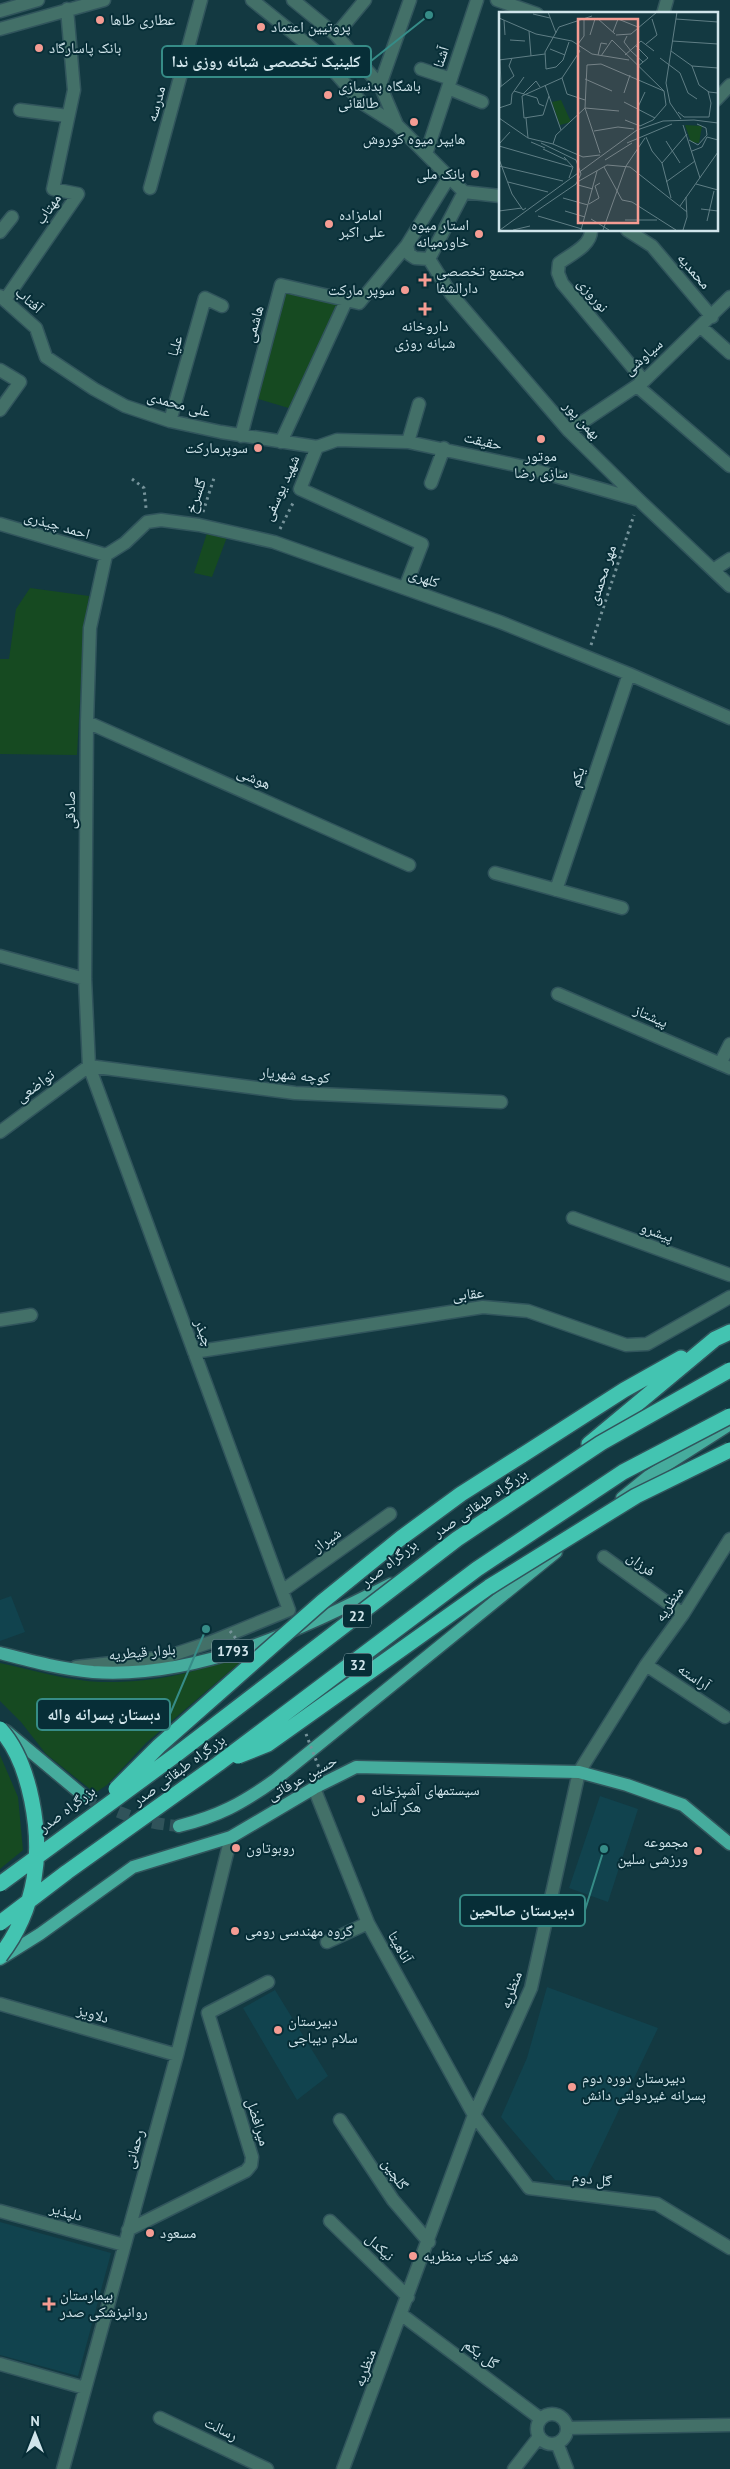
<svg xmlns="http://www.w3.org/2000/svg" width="730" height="2469" viewBox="0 0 730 2469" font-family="'PT Sans','Noto Naskh Arabic',sans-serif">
<rect width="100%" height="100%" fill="#133941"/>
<path fill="#11434e" d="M11 1596 25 1632 0 1641V1600Z
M600 1796 638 1809 608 1902 569 1888Z
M547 1987 658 2028 585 2181 555 2180 501 2117 527 2058Z
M275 1990 328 2076 297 2100 243 2008Z
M0 2222 111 2253 78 2376 0 2355Z"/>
<path fill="#164a21" d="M283 292 339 305 292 409 255 398Z
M208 530 227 537 212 577 194 573Z
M30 588 89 596 84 627 77 755 0 754V659H9L16 609Z
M252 1647 244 1659 146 1743 107 1785 95 1793 46 1754 21 1722 0 1701V1663C32 1670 69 1681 101 1682 153 1683 207 1673 252 1647Z
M0 1755 18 1797 23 1850 0 1869Z"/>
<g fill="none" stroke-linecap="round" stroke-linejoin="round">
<path stroke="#30535a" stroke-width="12" stroke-dasharray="12 6" stroke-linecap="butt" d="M85 1797C121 1813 140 1823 179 1826"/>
<g stroke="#31555c" stroke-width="15">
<path id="minor" d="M252 0 318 53 362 103 397 125 464 192
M293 0 336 35 380 85 397 125
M497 0 537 14
M0 11 38 0
M663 14 667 0
M0 29 104 0
M336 35 365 0
M421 69 451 79
M380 85 410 0
M448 88 482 102
M716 100 730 85
M20 110 68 116
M426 154 477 0
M150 188 201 0
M464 192 500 196
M591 230C592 245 570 255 559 263L558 273 562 283 644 381
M627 230 652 246 712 317
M0 232 12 217
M407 245 409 254 415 258 429 259
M429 259 451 294 569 431 639 500 730 586
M429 259 464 192
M0 296 36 328 46 357 94 389 125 406 170 421 221 432 317 447 337 440 408 442 520 466 639 500
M5 300 78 194 53 189 74 90 67 9
M701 327 730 353
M0 370 20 382 0 410
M637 386 730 466
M170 421 205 298 222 306
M569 431 644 381 730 297
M241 436 281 285 359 303 407 245 449 177
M281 442 346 301
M408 442 419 404
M317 447 300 489 422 544 405 588
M431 483 444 448
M0 524 106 555
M106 555 125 543 147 522 161 520 199 525 274 542 500 622 629 674 730 718
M713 570 730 559
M87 722 409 865
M495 873 622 908
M556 890 629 674
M0 956 85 979
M558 994 730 1068
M720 1064 730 1044
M89 1066 295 1093 501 1102
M0 1132 89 1066
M573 1218 730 1275
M0 1320 31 1315
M194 1352 483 1307 528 1311 626 1345 647 1344 730 1297
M604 1557 683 1614
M282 1591 390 1514
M646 1665 725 1717
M76 1667 166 1657 211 1642 289 1610 89 1066 85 979 87 722 90 628 106 555
M314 1788 368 1923 474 2115 529 2188 657 2204 730 2248
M327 1942 368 1923
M0 2004 177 2055
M340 2120 393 2200 429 2242
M0 2211 124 2245
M330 2221 408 2297
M128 2230 246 2171 251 2165 252 2157 208 2013 268 1982
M402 2315 541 2419
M0 2364 85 2388
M537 2429a15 15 0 1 1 30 0a15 15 0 1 1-30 0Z
M160 2418 267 2469
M567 2428 730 2425
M557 2443 567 2469
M63 2469 177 2055 231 1837
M343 2469 474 2115 531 1988 579 1772 646 1665 683 1614 730 1539
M514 2469 539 2437"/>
</g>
<g stroke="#31555c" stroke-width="15">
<path id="major" d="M622 1498 649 1476 730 1424
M0 1653C31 1661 61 1669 93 1672 198 1679 300 1630 391 1584
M6 1731 85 1797
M179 1826C219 1816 241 1804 275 1780L556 1552
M0 1959 40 1934 133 1867 231 1837 314 1788 356 1767 579 1772 627 1785 683 1805 730 1844"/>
</g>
<g stroke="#31555c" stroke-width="18">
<path id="highway" d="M589 1444 715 1339 730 1332
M521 1456 624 1390 681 1358"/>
</g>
<path stroke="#76939a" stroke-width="3" stroke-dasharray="2.5 4" stroke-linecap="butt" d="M132 479 144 488 146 508
M203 512 215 475
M280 529 294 501
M591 645 634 515"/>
<use href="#minor" stroke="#437068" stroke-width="12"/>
<use href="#major" stroke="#46ac9d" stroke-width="12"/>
<use href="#highway" stroke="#43c4b1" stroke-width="15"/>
<g stroke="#31555c" stroke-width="18" stroke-linecap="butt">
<path id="highway-bridge" d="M0 1729C31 1763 42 1834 34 1879 29 1907 17 1934 0 1956
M238 1756 268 1744 489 1587 636 1496 730 1450
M116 1789 159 1746 322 1602 401 1538 461 1494 521 1456
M0 1884 177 1754 457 1539 601 1443 730 1370
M0 1923 67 1872 218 1764 477 1569 623 1472 730 1416"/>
</g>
<path stroke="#76939a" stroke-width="3" stroke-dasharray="2.5 4" stroke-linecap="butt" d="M230 1631 245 1650
M306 1734 321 1773"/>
<use href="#highway-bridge" stroke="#43c4b1" stroke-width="15"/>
</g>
<g fill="#f59c93" stroke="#072e37" stroke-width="2">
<circle cx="100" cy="20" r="5"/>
<circle cx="261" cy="27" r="5"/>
<circle cx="39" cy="48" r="5"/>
<circle cx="328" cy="95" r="5"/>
<circle cx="414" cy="122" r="5"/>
<circle cx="475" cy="174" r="5"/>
<circle cx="329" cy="224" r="5"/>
<circle cx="479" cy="234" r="5"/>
<path d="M422.5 272.5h5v5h5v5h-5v5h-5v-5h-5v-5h5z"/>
<circle cx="405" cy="290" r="5"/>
<path d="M422.5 301.5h5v5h5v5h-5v5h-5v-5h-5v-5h5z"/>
<circle cx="541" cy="439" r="5"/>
<circle cx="258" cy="448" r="5"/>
<circle cx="361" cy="1799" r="5"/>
<circle cx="236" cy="1848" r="5"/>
<circle cx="698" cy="1851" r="5"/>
<circle cx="235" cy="1931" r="5"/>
<circle cx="278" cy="2030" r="5"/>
<circle cx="572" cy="2087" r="5"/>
<circle cx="150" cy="2233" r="5"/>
<circle cx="413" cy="2256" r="5"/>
<path d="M46.5 2296.5h5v5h5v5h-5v5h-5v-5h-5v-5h5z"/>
</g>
<g text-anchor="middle" stroke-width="4" stroke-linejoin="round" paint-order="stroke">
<g fill="#072e37" stroke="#94aeb5" stroke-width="1">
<rect x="343" y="1604.5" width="28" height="23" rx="4"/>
<rect x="212" y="1639.5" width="42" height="23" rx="4"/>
<rect x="344" y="1653.5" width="28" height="23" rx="4"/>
</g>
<g font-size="14" font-weight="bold" fill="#d1e5eb">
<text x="357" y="1621">22</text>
<text x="233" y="1656">1793</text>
<text x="358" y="1670">32</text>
</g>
<g font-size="15" fill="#d1e5eb" stroke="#072e37" text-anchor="start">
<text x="110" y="25">عطاری طاها</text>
<text x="271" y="32">پروتیین اعتماد</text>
<text x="49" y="53">بانک پاسارگاد</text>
<text x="338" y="91">باشگاه بدنسازی<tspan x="338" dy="17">طالقانی</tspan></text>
<text x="414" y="144" text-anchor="middle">هایپر میوه کوروش</text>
<text x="465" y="179" text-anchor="end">بانک ملی</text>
<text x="339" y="220">امامزاده<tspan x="339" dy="17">علی اکبر</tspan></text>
<text x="469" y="230" text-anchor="end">استار میوه<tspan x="469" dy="17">خاورمیانه</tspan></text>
<text x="436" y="276">مجتمع تخصصی<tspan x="436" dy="17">دارالشفا</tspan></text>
<text x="395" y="295" text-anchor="end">سوپر مارکت</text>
<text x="425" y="331" text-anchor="middle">داروخانه<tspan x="425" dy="17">شبانه روزی</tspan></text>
<text x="248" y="453" text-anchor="end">سوپرمارکت</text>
<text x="541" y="461" text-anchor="middle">موتور<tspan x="541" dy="17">سازی رضا</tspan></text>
<text x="371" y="1795">سیستمهای آشپزخانه<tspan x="371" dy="17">هکر آلمان</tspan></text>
<text x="688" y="1847" text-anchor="end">مجموعه<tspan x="688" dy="17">ورزشی سلین</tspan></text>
<text x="246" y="1853">روبوتاون</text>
<text x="245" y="1936">گروه مهندسی رومی</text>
<text x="288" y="2026">دبیرستان<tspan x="288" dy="17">سلام دیباجی</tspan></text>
<text x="582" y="2083">دبیرستان دوره دوم<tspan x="582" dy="17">پسرانه غیردولتی دانش</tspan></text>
<text x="160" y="2238">مسعود</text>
<text x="423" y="2261">شهر کتاب منظریه</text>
<text x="60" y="2300">بیمارستان<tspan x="60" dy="17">روانپزشکی صدر</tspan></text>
</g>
<g font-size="15" fill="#d1e5eb" stroke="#072e37">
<text transform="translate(441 57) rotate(-72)" y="5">آشنا</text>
<text transform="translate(156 104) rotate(-75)" y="5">مدرسه</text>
<text transform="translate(48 209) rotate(-55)" y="5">مهتاب</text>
<text transform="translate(694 271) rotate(49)" y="5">محمدیه</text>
<text transform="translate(593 295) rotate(50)" y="5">نوروزی</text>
<text transform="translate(29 300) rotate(42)" y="5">آفتاب</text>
<text transform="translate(254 324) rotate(-75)" y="5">هاشمی</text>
<text transform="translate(175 346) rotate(-74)" y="5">علیا</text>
<text transform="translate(643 357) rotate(-41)" y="5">سیاوشی</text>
<text transform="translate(179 404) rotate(15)" y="5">علی محمدی</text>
<text transform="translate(582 420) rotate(47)" y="5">بهمن پور</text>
<text transform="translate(483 441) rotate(13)" y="5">حقیقت</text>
<text transform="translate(281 488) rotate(-66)" y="5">شهید یوسفی</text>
<text transform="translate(196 496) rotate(-72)" y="5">گلسرخ</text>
<text transform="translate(57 525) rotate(16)" y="5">احمد چیذری</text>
<text transform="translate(602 575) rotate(-72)" y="5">مهر محمدی</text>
<text transform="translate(424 578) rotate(20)" y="5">کلهری</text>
<text transform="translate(577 777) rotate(-71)" y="5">یکم</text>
<text transform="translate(254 778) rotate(24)" y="5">هوشی</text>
<text transform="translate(70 810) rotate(-90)" y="5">صادقی</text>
<text transform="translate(651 1016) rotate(24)" y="5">پیشتاز</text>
<text transform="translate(295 1075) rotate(5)" y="5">کوچه شهریار</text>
<text transform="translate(35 1086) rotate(-36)" y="5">تواضعی</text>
<text transform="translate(657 1232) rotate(20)" y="5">پیشرو</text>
<text transform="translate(468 1294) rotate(-6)" y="5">عقابی</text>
<text transform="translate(204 1333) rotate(70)" y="5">چیذر</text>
<text transform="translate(480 1503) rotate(-34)" y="5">بزرگراه طبقاتی صدر</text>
<text transform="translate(327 1540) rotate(-35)" y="5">شیراز</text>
<text transform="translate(389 1563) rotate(-38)" y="5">بزرگراه صدر</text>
<text transform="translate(641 1564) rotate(36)" y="5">فرزان</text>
<text transform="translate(669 1604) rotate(-56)" y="5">منظریه</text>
<text transform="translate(142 1652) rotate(-5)" y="5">بلوار قیطریه</text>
<text transform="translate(694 1677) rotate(34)" y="5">آراسته</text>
<text transform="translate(179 1770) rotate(-36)" y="5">بزرگراه طبقاتی صدر</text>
<text transform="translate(302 1778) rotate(-29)" y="5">حسین عرفاتی</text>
<text transform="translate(67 1809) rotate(-37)" y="5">بزرگراه صدر</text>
<text transform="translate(400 1947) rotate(61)" y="5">آناهیتا</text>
<text transform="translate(511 1990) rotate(-70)" y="5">منظریه</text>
<text transform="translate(93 2014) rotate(16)" y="5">دلاویز</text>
<text transform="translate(258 2122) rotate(73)" y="5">میرافضل</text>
<text transform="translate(134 2149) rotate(-74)" y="5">رحمانی</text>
<text transform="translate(395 2174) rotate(56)" y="5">گلچین</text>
<text transform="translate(592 2179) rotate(7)" y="5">گل دوم</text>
<text transform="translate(66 2212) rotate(15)" y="5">دلپذیر</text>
<text transform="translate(380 2247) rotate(44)" y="5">نیکدل</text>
<text transform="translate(481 2354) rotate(37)" y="5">گل یکم</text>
<text transform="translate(365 2368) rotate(-70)" y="5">منظریه</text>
<text transform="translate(221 2429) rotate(26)" y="5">رسالت</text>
</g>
</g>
<g transform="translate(499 12)">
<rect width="219" height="219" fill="#133941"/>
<path d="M62 88 72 110 61 113 53 90ZM186 113 203 114 200 131 192 130Z" fill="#164a21"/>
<path fill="none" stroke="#5f7e85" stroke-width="1" d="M49 0 57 21M178 0 167 71 171 91 182 107M34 2 51 6M0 6 37 22 73 29 93 42 130 48M98 6 116 22M177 7 219 10M5 8 6 23M30 19 32 44M114 20 119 7 139 15M91 23 96 7M117 23 132 22 158 0M128 24 125 30 132 39M11 28 26 29M113 28 165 79 167 93 154 108 141 114M173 29 219 32M70 30 64 48 57 55 47 57 46 40 60 15 93 4M79 32 85 24V8M147 32 158 23 153 7M137 34 149 46 138 55M51 37 66 43M78 37 81 39 63 66 68 82 86 88M132 39 144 50M172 39 193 54 219 56M99 43 102 31 108 32M126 43 142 29 155 39M102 44 113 28M161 46 181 61 189 81 198 87M1 47 2 74M0 48 46 42M88 53 86 96 101 141M88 53 102 52 165 79M193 54 200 73 210 80 219 81M86 67 113 79M0 76 15 64 10 54 13 46M15 79 38 86 40 92 45 94M125 81 131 63M24 82 37 69 41 75M23 84 63 66M23 84 25 106M50 84 62 118M125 90 156 106M139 95 146 80M0 96 12 92 13 82 25 65M86 96 120 99M179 100 185 105H210L212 91 209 79M0 106 29 126 54 132 84 145 101 143M25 106 44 103 50 84 46 73M27 106 29 126M126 108 141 114M184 113 201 166M95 119 119 115 135 117M147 125 153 139 163 151 172 186M190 128 199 133 208 123 207 116 198 112M167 129 181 151M32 130 46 136M128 131 173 112M0 132 11 120M54 132 57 123 86 96M0 134 73 155M44 137 67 148M193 139 203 135 208 125 219 128M65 145 74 155 70 166M0 147 13 182 24 198 27 196M106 148 133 131M163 151 188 122M0 154 64 169M105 155 123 188 133 190 177 218M80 169 108 153 131 155 188 200M9 170 49 180M167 170 196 149M197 172 219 178M79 173 94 177M64 186 89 193M90 192 100 186 96 174 101 171M181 194 219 140M202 197 219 199M0 199 23 196M66 199 86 205M36 200 77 172 82 162 77 148 42 131M39 204 83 217M92 207 110 218M126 208H158M208 209 215 179M1 218 138 118 164 109 195 108 219 111M14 218 31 214M82 218 98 159M104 218 127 154 146 126M184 218 188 205 187 185"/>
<path fill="#f59c93" fill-opacity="0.15" stroke="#f59c93" stroke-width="2.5" d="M79 7H139V211H79Z"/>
<rect width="219" height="219" fill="none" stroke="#d1e5eb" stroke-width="2.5"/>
</g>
<path fill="none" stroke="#368c87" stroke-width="2" d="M429 15L371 61M206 1629L170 1714M604 1849L585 1910"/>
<g fill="#368c87" stroke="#072e37" stroke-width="2">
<circle cx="429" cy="15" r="5"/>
<circle cx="206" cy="1629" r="5"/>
<circle cx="604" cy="1849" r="5"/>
</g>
<g fill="#072e37" stroke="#368c87" stroke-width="2">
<rect x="162" y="46" width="209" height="31" rx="5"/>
<rect x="37" y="1699" width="133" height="31" rx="5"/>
<rect x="460" y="1895" width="125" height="31" rx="5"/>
</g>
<g font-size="16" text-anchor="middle" font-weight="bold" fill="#d1e5eb">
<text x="266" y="67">کلینیک تخصصی شبانه روزی ندا</text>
<text x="104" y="1720">دبستان پسرانه واله</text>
<text x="522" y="1916">دبیرستان صالحین</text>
</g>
<g transform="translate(35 2434)" stroke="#072e37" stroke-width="4" paint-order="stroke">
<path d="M0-4L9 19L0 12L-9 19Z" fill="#d1e5eb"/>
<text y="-8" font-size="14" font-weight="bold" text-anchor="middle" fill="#d1e5eb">N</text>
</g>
</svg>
